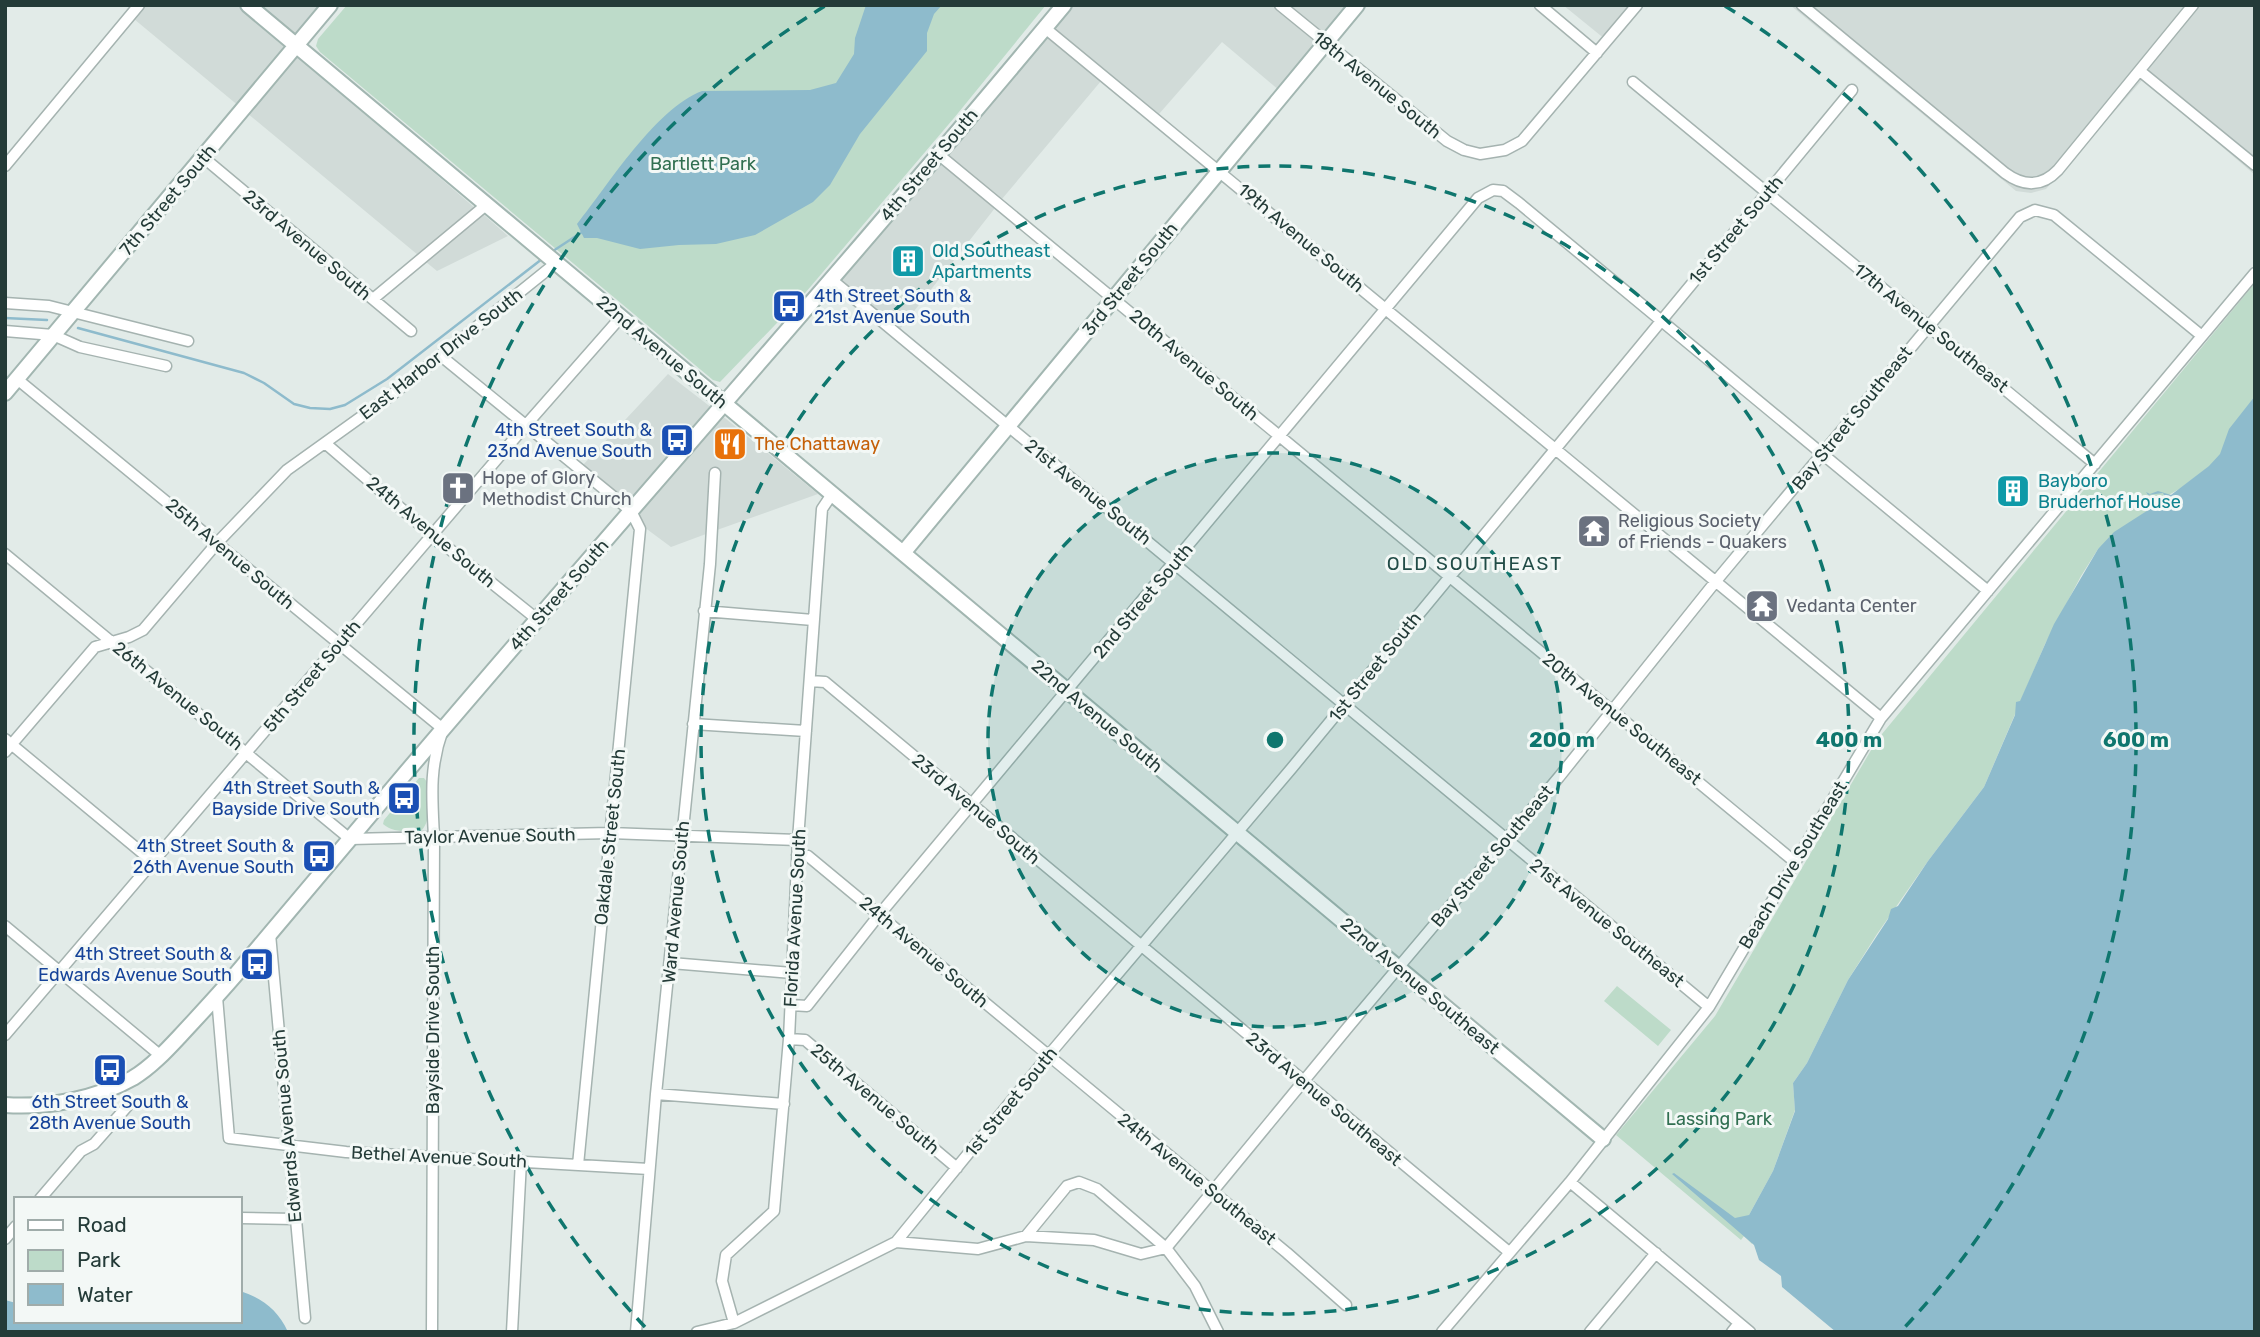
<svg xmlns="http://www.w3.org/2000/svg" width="2260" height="1337" viewBox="0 0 2260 1337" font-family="Rubik,sans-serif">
<rect width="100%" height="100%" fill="#e2ebe8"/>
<path fill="#d1dbd8" d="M146 5H239L289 47 240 107 134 19Z
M256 5H324L296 38Z
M1070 5H1271L1319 44 1280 91 1222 42 1159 114 1052 27Z
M1289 5H1351L1326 36Z
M1563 5H1643L1611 44Z
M1790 5H2255V175L2143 79 2046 189 2031 193 2016 191Z
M1045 35 1101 81 1002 199 945 153Z
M296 54 475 208 418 255 247 113Z
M938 161 995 208 900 329 839 279Z
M483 214 508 236 437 271 426 262Z
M668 374 712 408 630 504 583 465Z
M720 414 818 494 717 530 719 492H709L706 534 671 547 644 527 637 511Z"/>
<path fill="#bddbc9" d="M347 5H1046L954 118 800 299 720 382 713 380 320 52 316 46 318 39Z
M2255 283V416L2223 456 2181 488 2165 497 2098 549 2081 576 2045 644 1984 787 1928 861 1877 934 1848 980 1807 1063 1793 1083 1795 1110 1773 1171 1749 1215 1752 1244 1744 1236 1741 1240 1616 1135 1715 1016 1877 740Z
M419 778H424L427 782C427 798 433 819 421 831 407 831 393 833 383 824L384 820Z
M1617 986 1671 1030 1658 1046 1604 1001Z"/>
<path fill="#8ebbcc" d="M866 5H942L934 14 927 33V51L860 134 830 185 813 202 755 235 716 244 679 245 640 249 597 238H584L577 224C609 184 655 109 702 91L810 90 836 83 854 54 855 38Z
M2255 396V1332H1836L1782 1287 1781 1276 1759 1260 1754 1245 1672 1174 1674 1173 1735 1218 1749 1215 1773 1171 1795 1111 1793 1083 1807 1063 1848 980 1888 919 1891 909 1898 906 1928 861 1984 787 2015 715 2016 702 2020 701 2054 624 2098 549 2114 532 2156 505 2165 497 2163 493 2148 495 2146 492 2150 494 2158 491 2171 495 2209 466 2220 454 2229 429Z
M240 1291C262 1298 278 1310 288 1332H5V1300L16 1303V1321H240Z"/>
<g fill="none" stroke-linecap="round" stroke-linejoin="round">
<path stroke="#8ebbcc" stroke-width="2.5" d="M550 253 582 232
M5 318 47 320
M78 328 244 373 264 383 294 404 310 408 330 409 345 405 387 379 542 259"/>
<g stroke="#a5b3b0" stroke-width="13">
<path id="street" d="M1280 5 1447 141 1464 150 1480 154 1505 150 1522 141 1637 5
M1540 5 1597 53
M1802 5 2005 173C2024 187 2042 187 2058 170L2193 5
M1045 28 1881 718
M2140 71 2255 165
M1633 82 2095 464
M938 154 1795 862
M204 158 411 331
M5 166 139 5
M832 280 1709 1007
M373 299 486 205
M5 303 49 306 188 341
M5 331 53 335 80 347 166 366
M441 356 631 511 640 529 578 1165
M17 379 443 729C429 768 432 797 434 837L432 1332
M325 443 432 535 538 620
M5 554 350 839 610 833 798 840
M704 611 813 620
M810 681 825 682 1509 1252
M693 724 806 731
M5 739 152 861
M5 752 95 647 129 637 143 630 217 543 287 470 393 394 556 263
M797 855 808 856 1287 1253 1346 1305
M5 926 161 1056
M270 934 305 1318
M671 963 792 973
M217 997 229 1138 346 1152 649 1169
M791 1005 807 1006 879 915 1438 246 1478 198 1493 190 1503 191 1519 203 1988 591
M5 1035 526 425 620 318
M789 1039 805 1040 957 1168
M656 1094 784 1104
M1570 1182 1750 1332
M40 1199 81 1151 94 1144 131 1102
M240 1218 295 1219
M1026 1236 1067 1186 1079 1182 1097 1189 1166 1248 1195 1286 1218 1332
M5 1239 16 1226
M896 1242 1048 1056 1291 769 1852 90
M1166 1248 1349 1026 1559 777 1716 581 2020 217 2035 210 2054 215 2202 336
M734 1323 722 1281 726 1255 774 1211 789 1039 798 840 822 509 832 494
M512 1332 521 1161
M636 1332 656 1094 710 564 715 473
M697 1332 734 1323 896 1242 978 1249 1026 1236 1094 1240 1141 1254 1166 1248
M1442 1332 1570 1182 1709 1007 1881 718 2255 273
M1590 1332 1656 1253
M1732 1332 1739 1323"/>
</g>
<g stroke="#a2b6b1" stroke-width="18">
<path id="secondary" d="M248 5 1603 1139
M5 393 330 5
M903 553 1357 5
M5 1105C48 1108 96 1099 133 1078 151 1067 166 1051 180 1036 203 1011 226 987 247 961 299 899 351 837 403 776 622 518 848 265 1064 5"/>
</g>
<use href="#street" stroke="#fff" stroke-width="10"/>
<use href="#secondary" stroke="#fff" stroke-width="14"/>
</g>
<circle cx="1275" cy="740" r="287" fill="#0f766e" fill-opacity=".12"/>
<g fill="none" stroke="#0f766e" stroke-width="3.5" stroke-dasharray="12 9">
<circle cx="1275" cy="740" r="287"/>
<circle cx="1275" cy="740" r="574"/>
<path d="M645 1327A861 861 0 0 1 825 6M1725 6A861 861 0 0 1 1905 1327"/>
</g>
<defs>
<g id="building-square" transform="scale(1.75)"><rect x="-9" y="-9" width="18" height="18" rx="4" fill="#0f9aa8" stroke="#f3f8f6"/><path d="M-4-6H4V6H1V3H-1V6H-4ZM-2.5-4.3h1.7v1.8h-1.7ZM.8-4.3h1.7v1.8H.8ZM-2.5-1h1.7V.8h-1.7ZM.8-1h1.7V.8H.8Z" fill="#fff"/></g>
<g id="bus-square" transform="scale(1.75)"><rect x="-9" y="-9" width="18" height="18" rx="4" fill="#1a4fb4" stroke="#f3f8f6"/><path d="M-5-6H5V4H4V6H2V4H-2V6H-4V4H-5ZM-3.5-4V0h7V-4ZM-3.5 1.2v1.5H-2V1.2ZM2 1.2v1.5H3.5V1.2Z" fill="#fff"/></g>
<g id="restaurant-square" transform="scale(1.75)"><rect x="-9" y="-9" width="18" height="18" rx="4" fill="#e8710a" stroke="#f3f8f6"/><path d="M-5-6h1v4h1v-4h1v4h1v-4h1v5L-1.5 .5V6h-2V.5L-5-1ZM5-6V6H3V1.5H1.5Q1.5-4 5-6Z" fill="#fff"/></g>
<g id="church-square" transform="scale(1.75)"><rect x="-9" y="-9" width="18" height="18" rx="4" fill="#6b7280" stroke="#f3f8f6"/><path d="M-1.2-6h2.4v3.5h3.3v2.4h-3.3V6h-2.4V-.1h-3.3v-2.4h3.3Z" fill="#fff"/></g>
<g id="temple-square" transform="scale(1.75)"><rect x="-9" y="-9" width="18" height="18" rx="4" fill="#6b7280" stroke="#f3f8f6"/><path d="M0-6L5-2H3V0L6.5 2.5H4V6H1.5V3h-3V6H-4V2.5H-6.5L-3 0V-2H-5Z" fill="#fff"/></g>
</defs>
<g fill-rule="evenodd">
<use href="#building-square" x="908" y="261"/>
<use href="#bus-square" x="789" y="306"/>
<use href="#bus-square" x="677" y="440"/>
<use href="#restaurant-square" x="730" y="444"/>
<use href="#church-square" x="458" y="488"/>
<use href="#building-square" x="2013" y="491"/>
<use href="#temple-square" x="1594" y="531"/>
<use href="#temple-square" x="1762" y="606"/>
<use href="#bus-square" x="404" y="798"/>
<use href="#bus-square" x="319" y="856"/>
<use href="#bus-square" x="257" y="964"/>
<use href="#bus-square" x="110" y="1070"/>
</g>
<g text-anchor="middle" stroke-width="6" stroke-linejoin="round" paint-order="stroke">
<g font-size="18" fill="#243b38" stroke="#f3f8f6">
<text transform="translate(1377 85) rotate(39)" y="6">18th Avenue South</text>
<text transform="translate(929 165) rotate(-50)" y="6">4th Street South</text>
<text transform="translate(168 200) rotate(-50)" y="6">7th Street South</text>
<text transform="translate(1736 230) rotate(-50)" y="6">1st Street South</text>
<text transform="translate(1301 238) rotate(40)" y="6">19th Avenue South</text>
<text transform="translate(307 245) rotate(40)" y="6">23rd Avenue South</text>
<text transform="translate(1130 279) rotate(-51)" y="6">3rd Street South</text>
<text transform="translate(1931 328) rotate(39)" y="6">17th Avenue Southeast</text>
<text transform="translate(662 352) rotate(40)" y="6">22nd Avenue South</text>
<text transform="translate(441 354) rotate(-38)" y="6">East Harbor Drive South</text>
<text transform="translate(1194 365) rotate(40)" y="6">20th Avenue South</text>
<text transform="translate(1852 418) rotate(-51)" y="6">Bay Street Southeast</text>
<text transform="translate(1088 492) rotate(39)" y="6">21st Avenue South</text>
<text transform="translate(431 532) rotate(40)" y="6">24th Avenue South</text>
<text transform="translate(230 554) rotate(40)" y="6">25th Avenue South</text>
<text transform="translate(559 595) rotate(-49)" y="6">4th Street South</text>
<text transform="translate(1143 601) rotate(-50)" y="6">2nd Street South</text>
<text transform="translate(1375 667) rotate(-51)" y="6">1st Street South</text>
<text transform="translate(312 676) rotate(-50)" y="6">5th Street South</text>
<text transform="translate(178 696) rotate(39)" y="6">26th Avenue South</text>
<text transform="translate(1097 716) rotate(40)" y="6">22nd Avenue South</text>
<text transform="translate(1622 719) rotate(39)" y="6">20th Avenue Southeast</text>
<text transform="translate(976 809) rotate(40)" y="6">23rd Avenue South</text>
<text transform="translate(490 836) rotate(-1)" y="6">Taylor Avenue South</text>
<text transform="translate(610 837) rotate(-84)" y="6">Oakdale Street South</text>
<text transform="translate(1492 856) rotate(-50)" y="6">Bay Street Southeast</text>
<text transform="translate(1793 865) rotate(-59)" y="6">Beach Drive Southeast</text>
<text transform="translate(676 902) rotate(-85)" y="6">Ward Avenue South</text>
<text transform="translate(795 918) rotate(-87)" y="6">Florida Avenue South</text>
<text transform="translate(1607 923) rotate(39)" y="6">21st Avenue Southeast</text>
<text transform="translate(924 952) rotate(40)" y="6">24th Avenue South</text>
<text transform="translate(1420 986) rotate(40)" y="6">22nd Avenue Southeast</text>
<text transform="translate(433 1030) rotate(-90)" y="6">Bayside Drive South</text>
<text transform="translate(875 1099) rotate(40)" y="6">25th Avenue South</text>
<text transform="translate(1324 1099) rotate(40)" y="6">23rd Avenue Southeast</text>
<text transform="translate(1011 1102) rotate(-51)" y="6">1st Street South</text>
<text transform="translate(287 1126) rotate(-95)" y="6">Edwards Avenue South</text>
<text transform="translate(439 1157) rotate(3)" y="6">Bethel Avenue South</text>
<text transform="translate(1197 1179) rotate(39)" y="6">24th Avenue Southeast</text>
</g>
<g font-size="18" fill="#316f51" stroke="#f3f8f6">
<text x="703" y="170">Bartlett Park</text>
<text x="1719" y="1125">Lassing Park</text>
</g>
<g font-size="18" fill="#0d838f" stroke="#f3f8f6" text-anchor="start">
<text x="932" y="257">Old Southeast<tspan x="932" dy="21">Apartments</tspan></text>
<text x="2038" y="487">Bayboro<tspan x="2038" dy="21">Bruderhof House</tspan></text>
</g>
<g font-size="18" fill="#164399" stroke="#f3f8f6" text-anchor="end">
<text x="814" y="302" text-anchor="start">4th Street South &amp;<tspan x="814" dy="21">21st Avenue South</tspan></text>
<text x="652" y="436">4th Street South &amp;<tspan x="652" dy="21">23nd Avenue South</tspan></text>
<text x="380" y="794">4th Street South &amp;<tspan x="380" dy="21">Bayside Drive South</tspan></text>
<text x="294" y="852">4th Street South &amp;<tspan x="294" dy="21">26th Avenue South</tspan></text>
<text x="232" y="960">4th Street South &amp;<tspan x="232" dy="21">Edwards Avenue South</tspan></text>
<text x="110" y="1108" text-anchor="middle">6th Street South &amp;<tspan x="110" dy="21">28th Avenue South</tspan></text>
</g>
<g font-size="18" fill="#c56008" stroke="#f3f8f6" text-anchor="start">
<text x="754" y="450">The Chattaway</text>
</g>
<g font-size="18" fill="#5b616d" stroke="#f3f8f6" text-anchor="start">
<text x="482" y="484">Hope of Glory<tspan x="482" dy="21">Methodist Church</tspan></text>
<text x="1618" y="527">Religious Society<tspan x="1618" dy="21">of Friends - Quakers</tspan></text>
<text x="1786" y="612">Vedanta Center</text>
</g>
<g font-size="19" letter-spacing="2" fill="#214c47" stroke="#f3f8f6">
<text x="1475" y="570">OLD SOUTHEAST</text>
</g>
</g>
<circle cx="1275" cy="740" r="10" fill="#0f766e" stroke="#f3f8f6" stroke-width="3.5"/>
<g font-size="21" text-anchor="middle" font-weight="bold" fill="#0f766e" stroke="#f3f8f6" stroke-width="6" stroke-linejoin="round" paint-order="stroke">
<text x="1562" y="747">200 m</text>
<text x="1849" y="747">400 m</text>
<text x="2136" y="747">600 m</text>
</g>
<rect width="2260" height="1337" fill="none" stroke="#243b38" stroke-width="14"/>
<rect x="14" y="1197" width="228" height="126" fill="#f3f8f6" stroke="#a0acaa" stroke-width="2"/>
<rect x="28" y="1220" width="35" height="10" fill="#ffffff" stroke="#a0acaa" stroke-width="2"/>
<text x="77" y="1232" font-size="21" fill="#243b38">Road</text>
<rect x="28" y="1250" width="35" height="21" fill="#bddbc9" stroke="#a0acaa" stroke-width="2"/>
<text x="77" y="1267" font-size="21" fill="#243b38">Park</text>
<rect x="28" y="1284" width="35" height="21" fill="#8ebbcc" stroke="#a0acaa" stroke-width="2"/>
<text x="77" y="1302" font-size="21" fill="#243b38">Water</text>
</svg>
